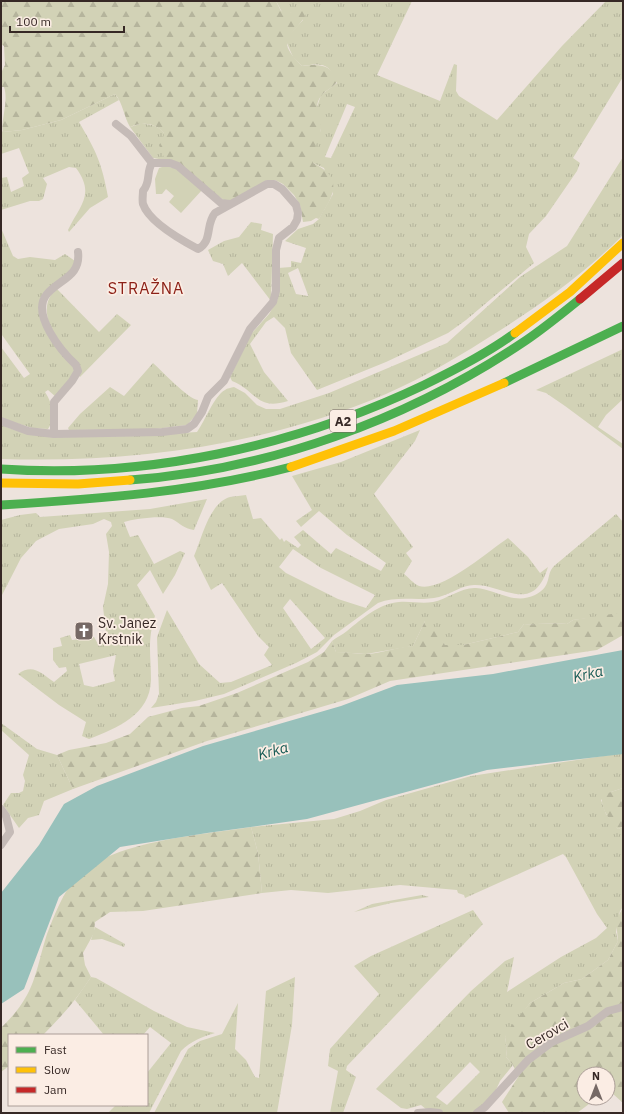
<svg xmlns="http://www.w3.org/2000/svg" width="624" height="1114" viewBox="0 0 624 1114" font-family="'IBM Plex Sans',sans-serif">
<defs>
<pattern id="grass-tufts" width="24" height="20" patternUnits="userSpaceOnUse"><rect width="24" height="20" fill="#d2d2b6"/><path d="M3 7l-1-3M5 7V3M7 7l1-3M15 17l-1-3M17 17v-4M19 17l1-3" fill="none" stroke="#b5b49c"/></pattern>
<pattern id="forest-firs" width="22" height="20" patternUnits="userSpaceOnUse"><rect width="22" height="20" fill="#d2d2b6"/><path d="M5 1l3.5 6h-7zM16 11l3.5 6h-7z" fill="#b5b49c"/></pattern>
</defs>
<rect width="100%" height="100%" fill="#ede3dd"/>
<path fill="url(#grass-tufts)" fill-rule="evenodd" d="M276 1H412L377 75 440 101 454 64 457 65 456 91 459 96 497 120 562 46 606 1H623V77L573 158 580 163 577 171 546 216 529 234 526 247 534 263 466 320 448 333 386 362 317 390 291 353 285 328 274 317 266 322 250 344 264 372 288 401C256 411 257 391 232 381L230 377 251 334 269 314 278 299V268L291 267V261L301 263 306 248 285 241 298 229 313 224 319 219 333 194 324 168 313 163 312 152 321 130 316 110 321 95 337 83C330 63 322 63 302 66L293 57 286 41 289 35 303 20 293 12 287 14 282 12ZM347 104 355 107 331 158 325 157ZM298 268 308 295V296L296 294 288 273Z
M115 94 119 100 79 122C96 151 102 163 108 197L90 208 69 232 68 230C79 206 96 195 76 168L69 167 43 178 47 184 43 199 39 201H30L1 210V178L7 177 11 192 24 186 22 178 29 173 19 148 1 154V129L3 132 22 130 61 120Z
M140 124C151 124 157 125 164 133L165 160 153 158 130 127Z
M623 157V235C586 272 543 303 499 331 463 354 425 377 386 394 264 446 132 463 1 459V425C36 439 62 437 98 437 131 436 164 434 197 432 205 421 214 396 225 390 227 388 231 388 234 387L245 393 257 405 266 409H280L329 393 447 343 520 277 567 246Z
M251 222 262 224 261 230 273 234 271 301 242 263 228 276 223 264 213 261 208 250 224 241 239 237Z
M1 228 13 256 18 259 30 257 55 260 65 254 75 261 76 265 56 284 41 311 75 367V371L56 397 48 390 45 392C52 402 56 418 48 429L32 428 1 418V347L24 378 30 374 2 335 1 336Z
M57 289 99 332 117 314 131 325 80 377C66 356 29 310 57 289Z
M623 349V399L606 415 598 427 623 444V449L565 406 546 393 536 390Z
M153 363C162 371 188 399 198 400L197 414 187 425 155 429 69 430 68 428 80 414 110 387 124 396Z
M420 430 415 441 374 494 413 547 406 553 412 561 404 574C408 577 414 584 419 586 441 593 490 550 508 538L528 557 540 573 548 567C533 616 503 584 474 585 462 585 451 594 439 597 419 602 398 595 378 603L334 635 317 652 296 663 224 694 195 701 151 708 156 702 159 694 157 637 167 610 199 664 220 683 231 682 272 665 264 655 269 647 258 636 222 583 211 590 194 556C202 538 209 503 230 497 235 496 241 496 246 495L253 519 261 518 280 540 282 538 284 542 286 540 298 548 301 545 294 537 303 530 331 554 336 548 381 571 386 563 347 535 319 511 301 527 296 521 312 510 292 476 341 462ZM293 549 321 568 375 595 366 608 338 599 286 573 279 567ZM290 599 325 638 311 649 283 608Z
M207 499 194 530C183 528 181 524 172 519 162 515 134 519 124 522L130 537 138 535 154 564 180 551 185 553 175 575 163 594 150 570 137 585 155 616C147 640 151 656 151 680 150 715 117 728 89 739L82 736 86 722 59 705 18 674C33 663 41 673 54 682L67 671 66 667 59 668 53 660V648L62 646 60 638 70 635 72 640 94 637 98 644 107 641 103 607 108 584 109 552 106 534 112 526 111 522 104 519 93 524 59 529 36 541 21 558 1 597V520L20 515 36 513 40 517 150 509ZM116 655 113 671 115 681 93 687 84 685 79 664Z
M616 514 623 522V614L573 620 567 624C552 622 539 625 524 624L518 632 463 645H445L425 621 413 646 366 654 336 652 332 641C337 637 342 635 347 631 363 618 378 604 399 602 411 601 421 604 433 602 447 599 462 587 476 588 497 590 514 605 535 595 553 586 545 575 554 566Z
M1 723 37 749 57 755 73 789 44 801 39 815 28 818 19 828 3 805 11 793H19L23 791 25 781 23 775 29 755 1 730Z
M623 753V788L611 792 601 800 606 814 618 829 623 827V907L620 911 616 932 618 941 608 960 582 979 564 983 530 1003 505 1037 507 1049 506 1057 513 1065 500 1081 495 1092 475 1112 447 1113 427 1110 421 1105 407 1109 401 1108 376 1089 471 991 505 961 514 957 507 992 561 957 596 938 607 928 597 914 566 857 563 854 465 898 464 895 458 893 457 890 400 885 328 893 291 890 262 893 258 853 251 827 334 819 360 811 386 800 471 776ZM470 1062 480 1072 447 1105 436 1097Z
M422 895 429 897 391 903 354 912 372 904Z
M473 910 483 924 347 1066 346 1070 356 1077 343 1113H330L338 1071 328 1066 330 1049 379 994 354 966 371 956Z
M95 927 125 944 124 947 102 939 91 940Z
M91 977 96 978 154 1011 187 1027 215 1033C202 1037 191 1041 181 1051L149 1113H108L116 1105H147V1073L171 1043 150 1027 143 1035H104L75 1000Z
M295 977 292 1025 277 1113H154L188 1049 200 1041 222 1034 238 1003 235 1049 246 1060 255 1077 259 1078 266 991Z"/>
<path fill="url(#forest-firs)" d="M1 1H276L281 11C290 15 293 12 299 6L307 12C294 39 272 36 302 66 319 64 329 64 338 79 336 87 326 89 321 96 312 109 321 115 321 128 321 140 312 146 313 163 345 178 333 196 319 219L316 218 311 221 303 222 300 205 294 195 283 184 275 180H267L237 200H224L165 160 159 145 163 139 164 133C154 122 143 122 130 127 124 117 123 103 115 94L61 120 22 130 3 132C0 124 9 101 4 87H1V73L5 65 4 46 1 44Z
M618 613 623 614V635L597 650 390 681 348 699 207 741 73 789 57 755 69 750 106 743 130 734 148 717 182 708 199 706 237 693 308 662 324 652 332 641 336 652C346 652 357 654 367 654 383 653 397 647 413 646L425 621 429 620 445 645H463L518 632 524 624C539 625 552 622 567 624L573 620Z
M623 788V827L618 829C610 821 600 808 602 795Z
M251 827 258 853 262 893 143 911 110 912 95 922 94 933 83 953 85 965 91 977C77 999 61 1017 43 1035H9V1066L1 1072V1028C11 1018 20 1008 27 995 36 980 41 952 47 934 54 916 62 895 74 880 106 841 203 835 251 827Z
M623 907V1103L612 1093H608V1074H584V1098H597L577 1113H509L502 1102 518 1077 513 1065 506 1057 507 1049 505 1037 508 1030 530 1003 564 983 582 979 608 960 618 941 616 921Z"/>
<path fill="#d2d2b6" d="M165 166 178 169 202 190 181 213 169 202 174 196 166 189 162 194H156L155 179 159 168Z"/>
<path fill="#98c1bb" d="M623 650V754L487 770 307 819 207 833 120 847 59 897 24 989 1 1004V893L39 845 64 804 97 786 203 746 341 706 397 685 493 674Z"/>
<g fill="none" stroke-linecap="round" stroke-linejoin="round">
<path stroke="#c5bbb7" stroke-width="8" d="M116 124 131 136 152 163
M1 421 28 431 54 434 162 432 187 429 194 424 202 412 208 397 224 381 250 329 273 302 276 291V250L279 238 293 227 297 220 298 213 296 205 282 189 274 184H267L215 213C205 225 213 241 198 249 181 240 149 222 143 204 142 200 143 195 143 191 151 182 146 172 152 163H170L178 166 221 203 230 204
M54 434V402L72 381 78 371 76 365C62 352 30 314 47 294 60 279 81 276 78 252
M1 809 6 816 10 832 1 845
M418 1113 430 1112 439 1113
M477 1113 485 1107 528 1060 552 1042 588 1026 608 1011 623 1007"/>
<path stroke="#4caf50" stroke-width="9" d="M504 383 623 326
M1 469C145 479 294 447 424 385 455 370 488 353 515 333
M130 480C269 470 407 420 522 343 542 330 561 314 580 299
M1 505C99 499 195 492 291 467"/>
<path stroke="#ffc107" stroke-width="9" d="M515 333 570 292 623 243
M291 467 394 431 504 383
M1 483 78 484 130 480"/>
<path stroke="#c62828" stroke-width="9" d="M580 299 623 263"/>
</g>
<defs>
<g id="church-square" transform="scale(1)"><rect x="-9" y="-9" width="18" height="18" rx="4" fill="#766965" stroke="#fbede4"/><path d="M-1.2-6h2.4v3.5h3.3v2.4h-3.3V6h-2.4V-.1h-3.3v-2.4h3.3Z" fill="#fff"/></g>
</defs>
<g fill-rule="evenodd">
<use href="#church-square" x="84" y="631"/>
</g>
<g text-anchor="middle" stroke-width="3.5" stroke-linejoin="round" paint-order="stroke">
<rect fill="#fbede4" stroke="#71635e" stroke-width="1" x="330" y="410" width="26" height="22" rx="3"/>
<g font-size="13" font-weight="bold" fill="#362825">
<text x="343" y="426">A2</text>
</g>
<g font-size="14" fill="#362825" stroke="#fbede4" text-anchor="start">
<text x="98" y="628">Sv. Janez<tspan x="98" dy="16">Krstnik</tspan></text>
</g>
<g font-size="14" fill="#362825" stroke="#fbede4">
<text transform="translate(547 1034) rotate(-30)" y="5">Cerovci</text>
</g>
<g font-size="15" font-style="italic" fill="#175b55" stroke="#fbede4">
<text transform="translate(588 674) rotate(-13)" y="5">Krka</text>
<text transform="translate(273 751) rotate(-15)" y="5">Krka</text>
</g>
<g font-size="16" letter-spacing="1" fill="#8d2117" stroke="#fbede4">
<text x="146" y="294">STRAŽNA</text>
</g>
</g>
<rect width="624" height="1114" fill="none" stroke="#362825" stroke-width="4"/>
<rect x="8" y="1034" width="140" height="72" fill="#fbede4" stroke="#ac9e98"/>
<rect x="16" y="1047" width="20" height="6" fill="#4caf50" stroke="#ac9e98"/>
<text x="44" y="1054" font-size="12" fill="#362825">Fast</text>
<rect x="16" y="1067" width="20" height="6" fill="#ffc107" stroke="#ac9e98"/>
<text x="44" y="1074" font-size="12" fill="#362825">Slow</text>
<rect x="16" y="1087" width="20" height="6" fill="#c62828" stroke="#ac9e98"/>
<text x="44" y="1094" font-size="12" fill="#362825">Jam</text>
<g transform="translate(596 1086)"><circle r="19" fill="#fbede4" stroke="#ac9e98"/>
<path d="M0-3L7 15L0 10L-7 15Z" fill="#766965"/>
<text y="-6" font-size="11" font-weight="bold" text-anchor="middle" fill="#362825">N</text>
</g>
<path d="M10 26v6h114v-6" fill="none" stroke="#362825" stroke-width="2"/>
<text x="16" y="26" font-size="12" fill="#362825" stroke="#fbede4" stroke-width="3" paint-order="stroke">100 m</text>
</svg>
